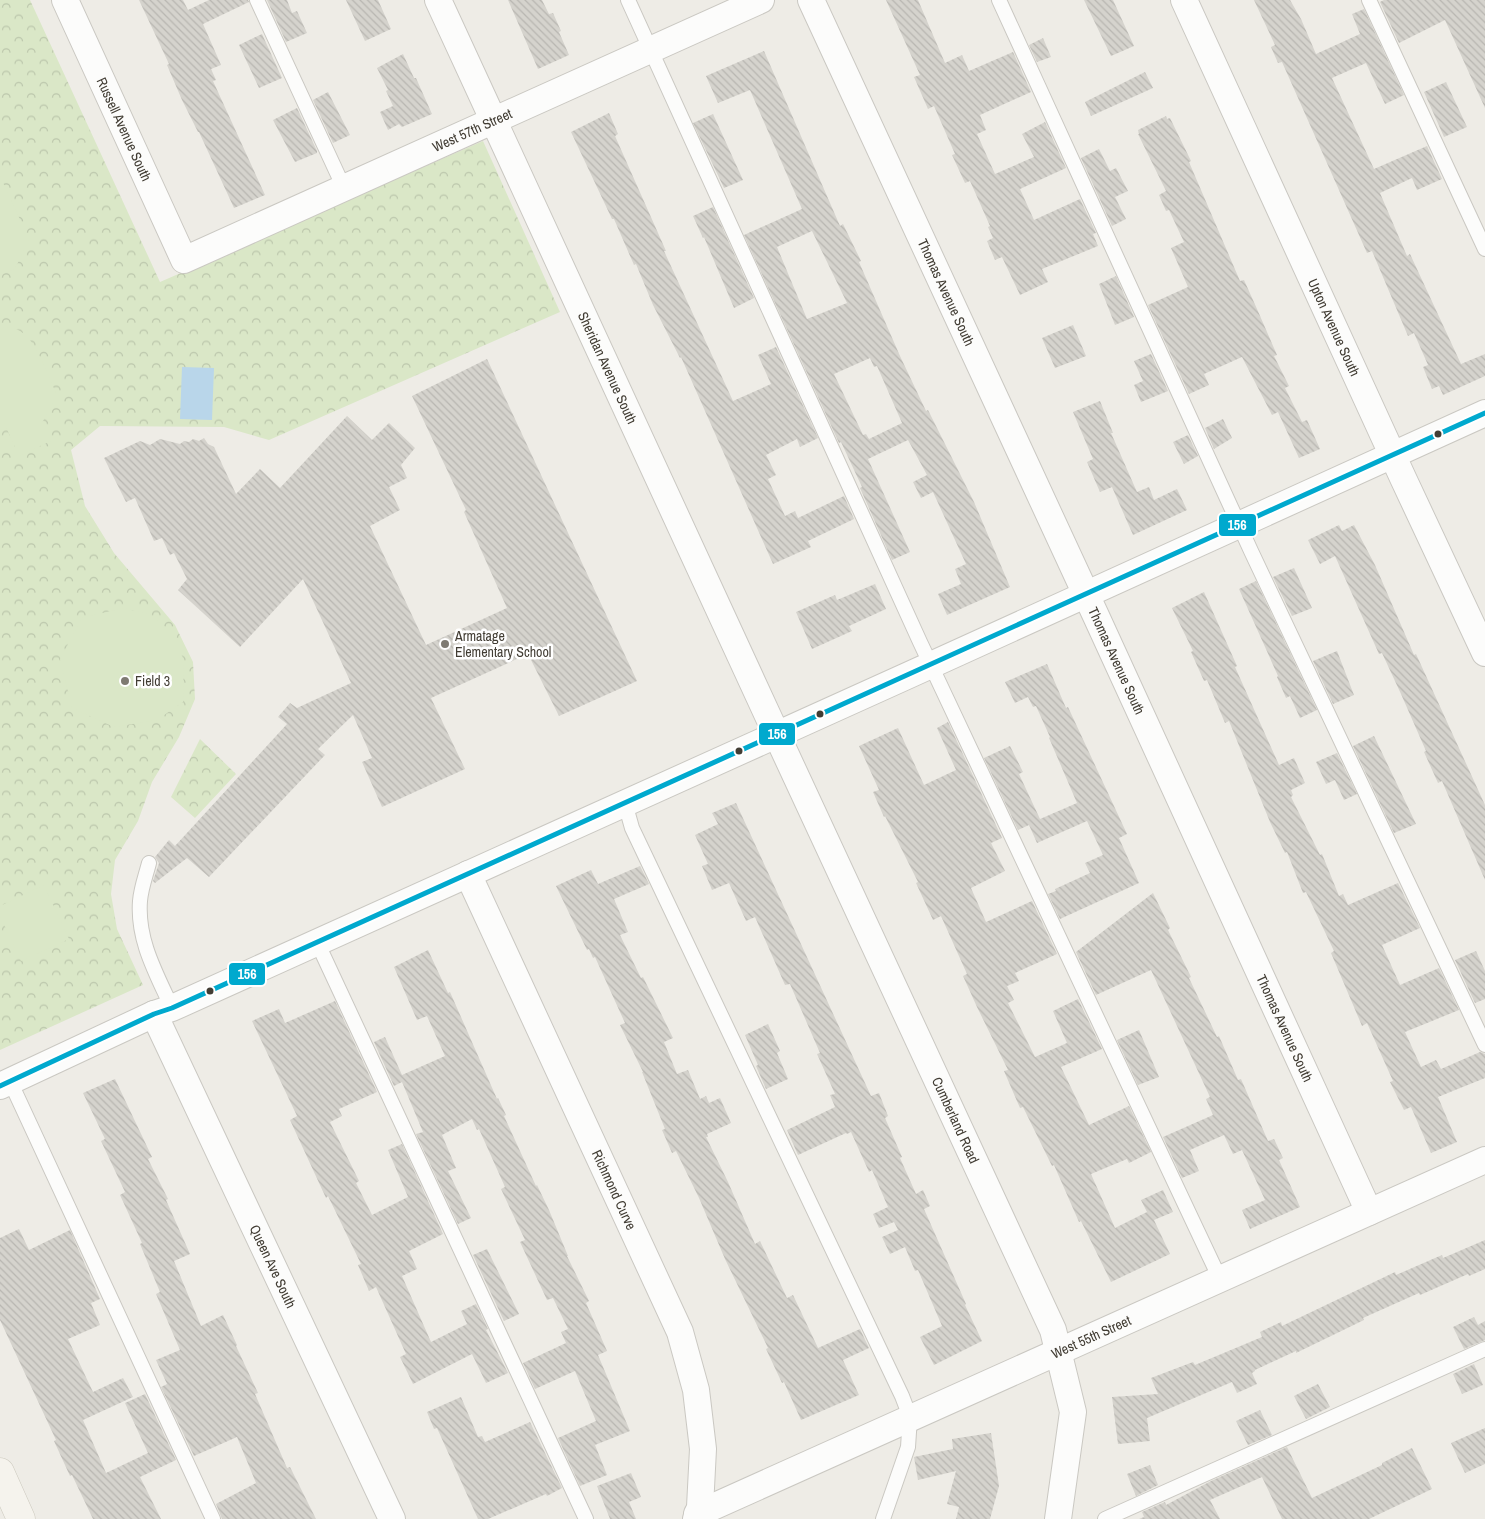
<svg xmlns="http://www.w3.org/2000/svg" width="1485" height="1519" viewBox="0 0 1485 1519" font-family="'Archivo Narrow',sans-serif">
<defs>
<pattern id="park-crowns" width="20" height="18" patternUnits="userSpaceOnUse" patternTransform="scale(1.25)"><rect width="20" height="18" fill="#dae7c7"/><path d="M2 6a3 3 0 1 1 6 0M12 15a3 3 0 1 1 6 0" fill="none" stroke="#bcc7ac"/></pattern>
<pattern id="building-back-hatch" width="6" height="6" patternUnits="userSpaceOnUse" patternTransform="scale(1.25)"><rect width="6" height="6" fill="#d5d3cd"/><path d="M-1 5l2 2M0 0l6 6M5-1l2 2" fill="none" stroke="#b8b6b1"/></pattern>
</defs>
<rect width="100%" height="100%" fill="#eeece6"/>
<path fill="url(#park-crowns)" d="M0 0H30L160 282 483 141 560 312 269 440 224 427 100 426 71 450 85 506 114 553 175 625 193 662 195 699 179 737 152 782 138 821 115 860 111 894 117 929 143 985 0 1050Z
M200 739 236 774 195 818 171 797Z"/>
<path fill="#dae7c7" d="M0 176 29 239 15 269 0 275Z
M5 327C12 328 18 329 23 333 36 341 50 380 57 395L42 423 51 441 19 456 0 414V330Z
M123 608 151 615 171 632 184 660 183 702 157 720 114 727 72 708 60 659 82 618Z
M44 885 69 939 21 961 0 916V906Z"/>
<path fill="#b9d6ea" d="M182 367 214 368 212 420 180 419Z"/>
<path fill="url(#building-back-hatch)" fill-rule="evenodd" d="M139 0H183L188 10 209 0H248L249 2 203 24 221 65 211 69 216 80 213 81 265 195 234 208 199 132H198L182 100 167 65 169 64Z
M267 0H287L292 13 297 11 307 33 286 42Z
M346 0H378L391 29 365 41Z
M508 0H542L549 14 553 13 561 31 559 32 569 55 538 69Z
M886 0H918L945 63 962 55 969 71 1013 52 1031 92 980 115 986 130 977 134 995 174 1034 157 1022 134 1045 122 1066 168 1020 189 1034 220 1080 199 1096 233 1093 234 1098 246 1042 269 1048 282 1020 295 1002 257 995 260 987 241 993 238 988 227 990 226 970 181 965 183 952 155 955 154 934 106 928 109 914 77 920 75Z
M1084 0H1113L1134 46 1111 56Z
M1254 0H1290L1301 19 1316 54 1360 34 1352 14 1364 9 1404 95 1385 104 1366 63 1332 78 1374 169 1427 146 1442 179 1417 190 1412 178 1380 193 1407 256 1410 254 1461 364 1485 354V376L1443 395 1439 386 1432 389 1423 367 1428 365 1414 333 1408 336 1372 251 1367 253 1282 62 1278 63 1271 47 1275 45Z
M1384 0H1485V108L1445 20 1399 43 1380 2Z
M262 34 282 78 259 88 239 45Z
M1043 38 1051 57 1037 62 1029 45Z
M764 51 840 226 843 224 861 261 859 262 900 356 926 411 928 410 974 502 1010 587 947 615 938 594 961 584 955 569 966 564 933 492 921 498 913 482 927 475 908 440 868 459 910 552 892 560 860 488 862 487 841 442 839 443 744 235 802 209 750 90 718 103 706 76ZM812 231 847 303 807 319 777 247ZM870 358 874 367 877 366 902 423 869 439 866 434 863 435 834 374Z
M403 54 414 78H416L432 114 402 127 399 124 388 130 380 112 393 106 386 91 388 90 377 68Z
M1145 72 1153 88 1091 116 1085 102Z
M1446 82 1467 127 1444 137 1424 92Z
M328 92 350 135 333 143 313 100Z
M297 108 317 151V153L295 162 273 120Z
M609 113 618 134 615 136 666 251H664L733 401 771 384 758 355 776 347 818 438 800 447 797 439 766 455 776 475 768 479 785 516 795 511 798 518 844 496 854 519 808 541 811 547 773 564 681 357 680 358 653 305 636 264 634 265 614 219H612L571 132Z
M713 114 743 180 724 188 693 123Z
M1166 116 1167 119 1170 118 1191 161 1189 162 1240 281 1244 280 1257 309 1277 355 1274 356 1289 386 1285 388 1302 422 1307 420 1320 449 1299 458 1278 412 1272 415 1242 357 1204 374 1209 385 1189 394 1148 305 1188 287 1171 248 1184 242 1169 210 1166 211 1159 195 1166 191 1138 134H1139L1138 130Z
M1099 149 1110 171 1116 168 1128 191 1115 197 1126 219 1112 226 1081 158Z
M713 207 754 298 734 308 704 237 703 238 693 216Z
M1116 276 1134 317 1115 325 1099 284Z
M1073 325 1086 356 1055 368 1042 338Z
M1151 354 1168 391 1141 402 1134 385 1143 381 1134 361Z
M487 359 637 681 559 716 528 654 431 698 465 769 382 807 362 762 372 758 353 715 318 749 325 755 209 877 187 858 155 883 153 881 159 863 155 857 169 840 175 846 287 724 278 717 290 703 297 708 351 683 303 579 240 647 178 590 187 579 174 553 170 555 162 538 154 541 135 498 126 502 104 458 140 441 150 445 160 439 180 444 184 441 189 442 193 439 199 441 204 438 208 444 214 447 236 494 260 469 280 488 347 416 372 440 389 423 415 448 401 465 407 478 389 487 400 510 370 526 426 645 507 608 464 512 466 510 412 396Z
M1100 401 1113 433H1111L1137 492 1149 487 1154 500 1177 489 1187 510 1133 535 1112 487 1100 492 1087 462 1093 459 1073 412Z
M1223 419 1232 438 1214 449 1205 428Z
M1188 435 1198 456 1184 464 1173 442Z
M1339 525 1342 531 1354 525 1375 565 1414 655 1416 654 1485 805V880L1442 781 1438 783 1424 752 1426 751 1401 694 1382 653 1379 654 1335 556 1320 564 1308 540Z
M1294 568 1312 608 1292 616 1273 577Z
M1256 581 1317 710 1300 718 1290 696 1286 698 1277 677 1278 676 1239 589Z
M875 584 886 609 849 626 852 631 812 649 796 612 835 595 837 600Z
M1204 592 1237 666 1235 667 1279 765 1294 758 1305 783 1291 790 1293 795 1291 797 1320 855 1322 854 1339 896 1343 894 1348 905 1398 883 1420 928 1382 945 1400 985 1439 968 1459 1010 1405 1032 1421 1067 1436 1060 1441 1069 1480 1052 1485 1054V1078L1438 1097 1457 1142 1431 1153 1411 1107 1404 1110 1390 1082 1393 1081 1367 1023 1362 1026 1331 953 1334 951 1306 892 1303 893 1287 852 1285 853 1270 822 1229 721 1225 723 1207 680 1204 681 1191 652 1193 651 1172 608Z
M1337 651 1354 695 1333 704 1313 661Z
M1047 664 1066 708 1068 707 1127 834 1119 838 1139 883 1060 919 1048 894 1056 891 1055 889 1090 873 1085 863 1103 855 1087 821 1037 843 1029 825 1018 830 984 758 1010 746 1023 772 1019 774 1040 819 1077 803 1049 738 1050 737 1036 706 1033 707 1028 697 1015 703 1005 682Z
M948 722 1002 838 991 843 1005 871 971 888 986 922 1032 901 1057 954 1015 973 1019 981 1007 986 1014 1000 1008 1003 1035 1057 1067 1043 1053 1011 1078 999 1102 1049 1061 1067 1089 1125 1129 1106 1151 1152 1129 1163 1127 1159 1091 1174 1115 1228 1147 1212 1141 1200 1163 1190 1173 1212 1154 1220 1170 1254 1111 1282 1081 1221 1079 1222 1054 1165 1052 1166 1023 1107 1020 1108 1004 1071 1008 1070 977 1007 963 976 967 974 941 916 933 920 916 883 918 882 885 816 884 817 873 792 879 790 859 746 898 728 924 785 956 770 937 728Z
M1374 736 1416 824 1394 833 1353 746Z
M1337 753 1357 794 1344 800 1335 780 1326 784 1316 762Z
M736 803 871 1096 879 1093 888 1116 885 1118 902 1157 900 1158 916 1194 923 1190 930 1206 924 1209 966 1304 965 1305 982 1341 934 1365 920 1337 942 1326 918 1270 915 1271 905 1247 890 1254 882 1237 898 1230 894 1222 879 1228 873 1214 888 1207 872 1170 869 1172 851 1132 847 1134 846 1133 798 1155 787 1130 835 1107 830 1095 835 1094 817 1054 820 1053 790 984 785 985 755 917 746 921 729 883 712 890 702 866 708 864 695 835 718 824 712 813Z
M640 866 649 884 614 899 628 932 620 935 641 978 643 977 673 1038 664 1042 677 1074 688 1070 700 1099 706 1096 709 1103 720 1098 731 1123 707 1134 708 1137H706L728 1182 755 1244 760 1241 787 1298 793 1295 818 1348 860 1329 869 1348 843 1360 859 1395 801 1420 784 1382 782 1383 766 1349 768 1348 725 1259 699 1198 676 1151 672 1153 662 1130 665 1129 642 1072H643L620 1025 625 1023 595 957 593 958 589 949 587 950 556 886 591 870 598 884Z
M1153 893 1170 928 1168 930 1191 977 1189 978 1217 1037 1219 1036 1238 1080 1241 1079 1268 1141 1274 1139 1283 1158 1279 1160 1300 1207 1250 1229 1242 1210 1265 1200 1242 1150 1233 1154 1224 1135 1190 1150 1199 1171 1182 1178 1163 1137 1213 1115 1206 1099 1210 1097 1151 970 1096 995 1076 952Z
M428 950 448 993 450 992 497 1099 498 1098 506 1115 504 1116 536 1186 537 1185 549 1210 568 1256H567L589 1301 586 1303 607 1351 598 1355 630 1431 595 1445 607 1475 580 1486 558 1438 596 1421 575 1371 535 1389 523 1363 566 1343 561 1332 568 1329 553 1298 547 1300 520 1242 525 1240 501 1189 505 1187 479 1129 477 1130 472 1119 442 1135 456 1168 448 1171 471 1218 458 1224 416 1134 423 1132 402 1082 394 1086 374 1042 385 1037 402 1075 445 1056 427 1016 417 1020 394 967Z
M1476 951 1485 971V999L1475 1003 1455 960Z
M335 1001 377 1092 339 1109 342 1116 330 1122 359 1181 356 1183 372 1215 408 1197 388 1150 402 1144 443 1234 409 1251 417 1269 402 1276 431 1342 467 1324 461 1311 476 1304 488 1329 486 1330 508 1373 486 1383 472 1354 413 1384 400 1357 406 1354 376 1287 369 1291 358 1265 361 1264 328 1196 326 1198 290 1120 297 1116 252 1021 279 1009 285 1023Z
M768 1024 780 1051 777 1053 788 1079 766 1089 756 1066 758 1065 745 1035Z
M1139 1030 1159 1077 1138 1085 1117 1040Z
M115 1079 152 1157 148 1159 168 1199 166 1200 190 1254 174 1261 201 1326 223 1315 237 1345 236 1346 258 1393 255 1394 287 1468 290 1467 316 1519H222L216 1504 256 1483 237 1437 194 1456 161 1387 167 1384 156 1360 180 1350 156 1294 160 1292 140 1244 142 1243 120 1195 125 1192 101 1141 105 1139 83 1093Z
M19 1229 29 1250 70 1230 100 1299 91 1303 100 1325 68 1339 93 1392 123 1378 133 1397 83 1420 106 1473 148 1453 125 1403 145 1394 176 1460 140 1477 161 1519H93L72 1475 70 1476 54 1441 56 1440 0 1320V1238Z
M1485 1240V1269L1469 1276 1468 1274 1420 1295 1419 1293 1363 1318 1364 1320 1296 1353V1351L1255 1370V1371L1252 1373 1257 1384 1237 1393 1232 1382 1147 1418 1150 1441 1118 1444 1112 1397 1158 1394 1151 1378 1193 1362 1195 1365 1262 1337 1260 1332 1281 1322 1282 1326 1395 1272 1396 1275 1442 1255 1443 1258Z
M487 1249 519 1314 504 1321 473 1255Z
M1474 1317 1478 1325 1485 1321V1340L1464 1349 1453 1327Z
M1474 1364 1483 1385 1462 1394 1453 1374Z
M1318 1384 1330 1407 1306 1419 1294 1396Z
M461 1397 478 1437 482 1436 485 1442 530 1422 562 1488 547 1496 546 1494 488 1519H478L437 1428 434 1429 427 1412Z
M1260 1410 1272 1435 1248 1445 1236 1421Z
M1485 1428V1464L1465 1473 1451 1443Z
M991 1433 999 1486 990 1519H956L959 1507 947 1504 956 1471 918 1480 914 1457 953 1449 952 1439Z
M1287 1447 1312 1498 1382 1465V1463L1412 1448 1432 1489 1369 1519H1282L1262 1477 1210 1500 1220 1519H1139L1144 1517 1142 1512 1165 1502 1166 1505 1211 1481Z
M1150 1465 1158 1485 1136 1496 1127 1474Z
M631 1473 641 1497 629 1502 636 1519H610L597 1486Z"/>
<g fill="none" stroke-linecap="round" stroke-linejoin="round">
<g stroke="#cac8c2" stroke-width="16">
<path id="service" d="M257 0 344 188
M628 0 920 642 1220 1279
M999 0 1251 551 1485 1045
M1369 0 1485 249
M625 803 632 828 902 1396 910 1417 908 1447 883 1519
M149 863C146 875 141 888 140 901 137 940 156 973 172 1008
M317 942 586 1519
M10 1081 213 1519
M1105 1519 1485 1349"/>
</g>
<g stroke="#cac8c2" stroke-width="28">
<g id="minor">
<path id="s1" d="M65 0 184 260 761 0"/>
<path id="s2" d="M438 0 768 716 1053 1330 1073 1412 1058 1519"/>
<path id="s3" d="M811 0 1096 616 1369 1212"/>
<path id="s4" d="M1184 0 1403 478 1485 653"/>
<path id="s5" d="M468 874 680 1332 696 1390 703 1449 700 1507 696 1519"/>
<path id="s6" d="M154 1014 392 1519"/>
<path d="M0 1086 154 1014 172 1008C610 810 1048 613 1485 413"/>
<path id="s7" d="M697 1514 1485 1160"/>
</g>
</g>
<g stroke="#ccc9be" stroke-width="29">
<path id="secondary" d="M0 1472 21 1519"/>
</g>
<use href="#service" stroke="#fcfcfb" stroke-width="14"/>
<use href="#minor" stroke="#fcfcfb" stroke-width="26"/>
<use href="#secondary" stroke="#f5f3ed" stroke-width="28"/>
<g stroke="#fff" stroke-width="9">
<path id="bus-1" d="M0 1086 154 1014 172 1008 1485 413"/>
</g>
<use href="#bus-1" stroke="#00a9ce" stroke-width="5"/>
</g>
<g fill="#423d34" stroke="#fff" stroke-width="2">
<circle cx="1438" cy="434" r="4.5"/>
<circle cx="820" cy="714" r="4.5"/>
<circle cx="739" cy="751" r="4.5"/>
<circle cx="210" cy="991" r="4.5"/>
</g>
<g fill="#7e7a72" stroke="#fff" stroke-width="2">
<circle cx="445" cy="644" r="5"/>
<circle cx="125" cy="681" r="5"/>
</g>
<g text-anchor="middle" stroke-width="5" stroke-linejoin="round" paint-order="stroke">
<g font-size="14" fill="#423d34" stroke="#fff">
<text dy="5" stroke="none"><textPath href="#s1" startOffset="142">Russell Avenue South</textPath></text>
<text dy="5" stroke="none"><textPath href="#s1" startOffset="602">West 57th Street</textPath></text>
<text dy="5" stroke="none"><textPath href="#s3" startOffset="322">Thomas Avenue South</textPath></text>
<text dy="5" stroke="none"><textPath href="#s4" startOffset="360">Upton Avenue South</textPath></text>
<text dy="5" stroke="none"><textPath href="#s2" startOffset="405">Sheridan Avenue South</textPath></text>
<text dy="5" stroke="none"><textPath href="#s3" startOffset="728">Thomas Avenue South</textPath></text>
<text dy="5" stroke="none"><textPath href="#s3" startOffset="1132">Thomas Avenue South</textPath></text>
<text dy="5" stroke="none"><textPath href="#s2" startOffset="1234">Cumberland Road</textPath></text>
<text dy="5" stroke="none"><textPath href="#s5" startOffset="348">Richmond Curve</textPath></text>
<text dy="5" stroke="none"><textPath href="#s6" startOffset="279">Queen Ave South</textPath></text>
<text dy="5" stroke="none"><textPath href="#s7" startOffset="432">West 55th Street</textPath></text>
</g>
<g font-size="14" fill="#423d34" stroke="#fff" text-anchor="start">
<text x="455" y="641">Armatage<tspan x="455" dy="16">Elementary School</tspan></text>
<text x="135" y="686">Field 3</text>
</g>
</g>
<g stroke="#fff" stroke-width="2">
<rect x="1218" y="513" width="39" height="24" rx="5" fill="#00a9ce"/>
<rect x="758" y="722" width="38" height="24" rx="5" fill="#00a9ce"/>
<rect x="228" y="962" width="38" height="24" rx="5" fill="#00a9ce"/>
</g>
<g font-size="14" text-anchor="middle" font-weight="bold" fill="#fff">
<text x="1237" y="530">156</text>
<text x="777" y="739">156</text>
<text x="247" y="979">156</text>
</g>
</svg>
